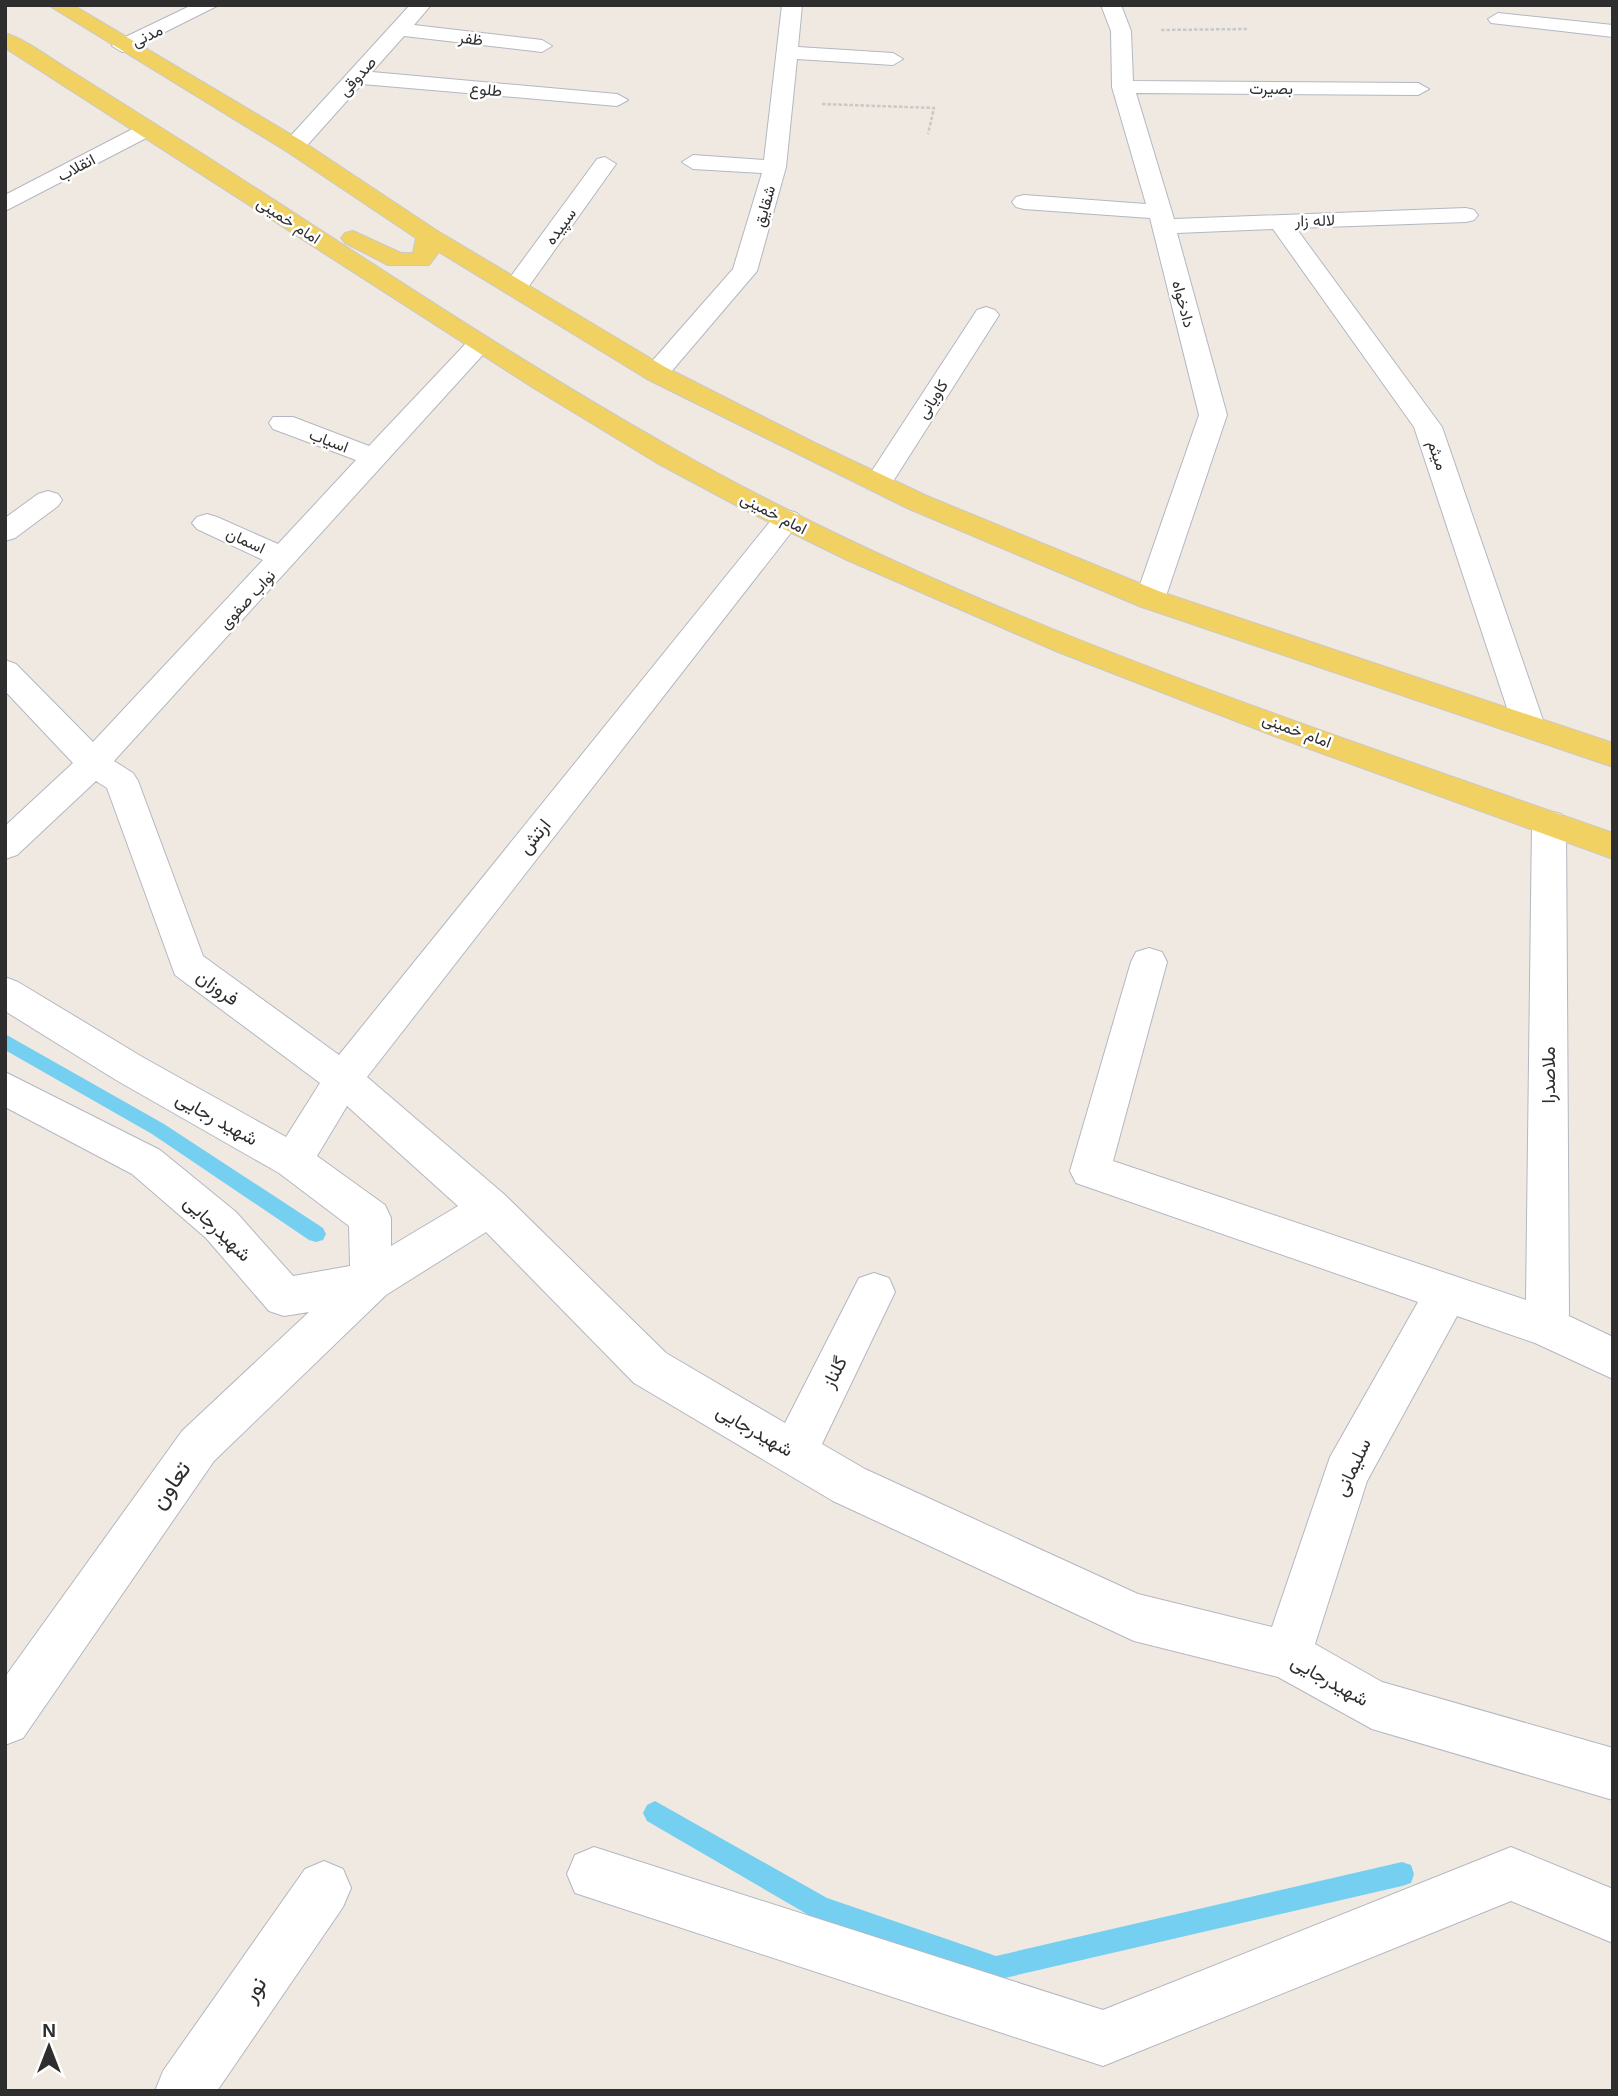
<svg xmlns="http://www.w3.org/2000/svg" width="1618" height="2096" viewBox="0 0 1618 2096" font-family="Arial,Vazirmatn,sans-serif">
<rect width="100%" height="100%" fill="#efe9e1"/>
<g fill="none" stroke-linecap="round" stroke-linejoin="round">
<path fill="#75cff0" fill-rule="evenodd" d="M5 1034 164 1124 323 1228 326 1234 323 1240 316 1242 309 1240 152 1134 5 1050Z
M655 1801 827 1898 996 1956 1402 1862 1411 1865 1414 1874 1411 1883 1402 1886 996 1980 812 1917 647 1821 643 1813 647 1805Z"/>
<g stroke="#b4b7c1" stroke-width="2">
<path id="minor" d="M192 5H219L129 50 122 52 112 46 115 42Z
M410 5H431L414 25 542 40 552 46 542 52 404 36 372 72 617 94 628 100 617 106 362 84 302 151H286L283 146 286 141Z
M782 5H802L798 47 893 53 903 59 893 65 797 59 786 167 757 271 665 379H647L643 373 647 367 733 269 762 173 693 169 682 162 693 155 764 160Z
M1101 5H1121L1131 31 1133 81 1418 83 1429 89 1418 95 1136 93 1174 219 1466 208 1474 210 1478 215 1474 220 1466 222 1296 228 1442 427 1545 726 1541 734 1529 737 1517 734 1513 726 1414 427 1273 229 1177 233 1227 415 1165 599 1161 606 1150 609 1139 606 1135 599 1199 415 1150 218 1024 209 1016 207 1012 202 1016 197 1024 195 1146 204 1112 87 1111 31Z
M1498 13 1613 25V37L1491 23 1488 19Z
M146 122 154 124 157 129 154 134 5 211V195Z
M605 157 616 164 524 293H506L503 288 506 283 597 159Z
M986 307 995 310 999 315 892 483 888 489 878 492 868 489 864 483 977 310Z
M480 335 489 338 493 343 489 348 114 761 133 773 138 781 203 956 339 1055 777 513 787 510 797 513 802 519 797 525 367 1077 505 1195 666 1353 785 1423 859 1278 874 1273 889 1278 895 1292 822 1444 865 1469 1138 1594 1272 1627 1330 1457 1418 1302 1076 1183 1070 1171 1131 962 1136 952 1149 948 1162 952 1167 962 1113 1161 1526 1300 1532 823 1537 814 1549 811 1561 814 1566 823 1569 1316 1613 1337V1379L1535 1343 1457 1316 1367 1481 1315 1644 1382 1682 1613 1748V1800L1372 1729 1278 1677 1134 1641 833 1501 634 1383 486 1232 386 1295 214 1461 23 1738 5 1745V1677L182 1431 309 1312 284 1316 269 1311 206 1238 132 1174 5 1107V1072L160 1150 236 1212 293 1276 350 1266 349 1226 279 1173 116 1080 5 1011V977L18 982 144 1058 286 1137 320 1083 175 975 107 788 96 781 17 855 5 859V826L73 763 5 691V660L16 664 93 742 263 560 197 529 192 523 197 517 207 514 217 517 278 544 356 460 273 429 269 423 273 417H293L369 446 471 338ZM347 1106 458 1206 391 1246V1218L385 1205 317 1156Z
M48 491 58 494 62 500 58 506 15 538 5 541V518L38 494Z
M594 1847 1103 2010 1511 1847 1613 1889V1943L1511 1901 1103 2066 575 1893 567 1874 575 1855Z
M324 1861 343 1869 351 1888 343 1907 217 2091H155L163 2071 305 1869Z"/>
</g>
<g stroke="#c9c9c9" stroke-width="2">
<path id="major" d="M48 5H73L302 141 436 230 665 367 815 443 927 496 1161 592 1613 743V767L1139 606 907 508 647 379 439 252 429 265H388L345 243 341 238 345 233 353 231 401 253H413L416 238 286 151Z
M5 33C27 40 48 57 68 69 111 96 155 124 198 151 356 252 511 357 674 449 968 616 1296 721 1613 833V859L1274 736 1058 652 847 560 743 509 657 463 532 387 5 48Z"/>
</g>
<path stroke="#c9c9c9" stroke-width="2.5" stroke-dasharray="3.5 2" stroke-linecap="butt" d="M1161 30 1248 29
M822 104 934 108 928 134"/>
<use href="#minor" fill="#fff" fill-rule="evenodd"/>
<use href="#major" fill="#f2d163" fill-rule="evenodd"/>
</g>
<g text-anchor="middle" stroke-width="5" stroke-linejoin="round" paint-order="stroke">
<g font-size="16" fill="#2e2e2e" stroke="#fff">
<text transform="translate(147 35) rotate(-25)" y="6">مدنی</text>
<text transform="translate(471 38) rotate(7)" y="6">ظفر</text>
<text transform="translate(357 76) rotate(-48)" y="6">صدوقی</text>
<text x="1271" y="94">بصیرت</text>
<text transform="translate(486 89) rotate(5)" y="6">طلوع</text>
<text transform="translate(76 167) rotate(-28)" y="6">انقلاب</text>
<text transform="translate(764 206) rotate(-74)" y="6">شقایق</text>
<text transform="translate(289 220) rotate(33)" y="6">امام خمینی</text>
<text transform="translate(1315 220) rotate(-1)" y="6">لاله زار</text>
<text transform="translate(560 226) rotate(-54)" y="6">سپیده</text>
<text transform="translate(1184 304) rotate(75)" y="6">دادخواه</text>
<text transform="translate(932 399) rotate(-57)" y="6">کاویانی</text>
<text transform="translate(329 440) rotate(21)" y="6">اسیاب</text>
<text transform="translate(1438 455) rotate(71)" y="6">میثم</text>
<text transform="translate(774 513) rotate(27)" y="6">امام خمینی</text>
<text transform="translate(246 540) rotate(25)" y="6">اسمان</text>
<text transform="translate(247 599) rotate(-47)" y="6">نواب صفوی</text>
<text transform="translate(1297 730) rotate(20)" y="6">امام خمینی</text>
</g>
<g font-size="19" fill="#2e2e2e" stroke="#fff">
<text transform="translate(534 836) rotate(-51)" y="7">ارتش</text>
<text transform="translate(218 987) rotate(36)" y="7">فروزان</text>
<text transform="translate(1548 1075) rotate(-90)" y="7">ملاصدرا</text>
<text transform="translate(217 1118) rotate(29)" y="7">شهید رجایی</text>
<text transform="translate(218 1228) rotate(44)" y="7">شهیدرجایی</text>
<text transform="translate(834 1372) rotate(-63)" y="7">گلناز</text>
<text transform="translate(755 1430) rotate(30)" y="7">شهیدرجایی</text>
<text transform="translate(1352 1467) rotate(-65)" y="7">سلیمانی</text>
<text transform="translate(1330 1680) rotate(29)" y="7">شهیدرجایی</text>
</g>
<g font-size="23" fill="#2e2e2e" stroke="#fff">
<text transform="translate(170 1485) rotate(-55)" y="8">تعاون</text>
<text transform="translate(254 1989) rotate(-55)" y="8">نور</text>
</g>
</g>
<rect width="1618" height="2096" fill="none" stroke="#2e2e2e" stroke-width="14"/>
<g transform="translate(49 2047)" stroke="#ffffff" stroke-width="5" paint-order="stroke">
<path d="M0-5L12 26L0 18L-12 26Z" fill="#2e2e2e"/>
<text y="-10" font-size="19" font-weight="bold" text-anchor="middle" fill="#2e2e2e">N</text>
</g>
</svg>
